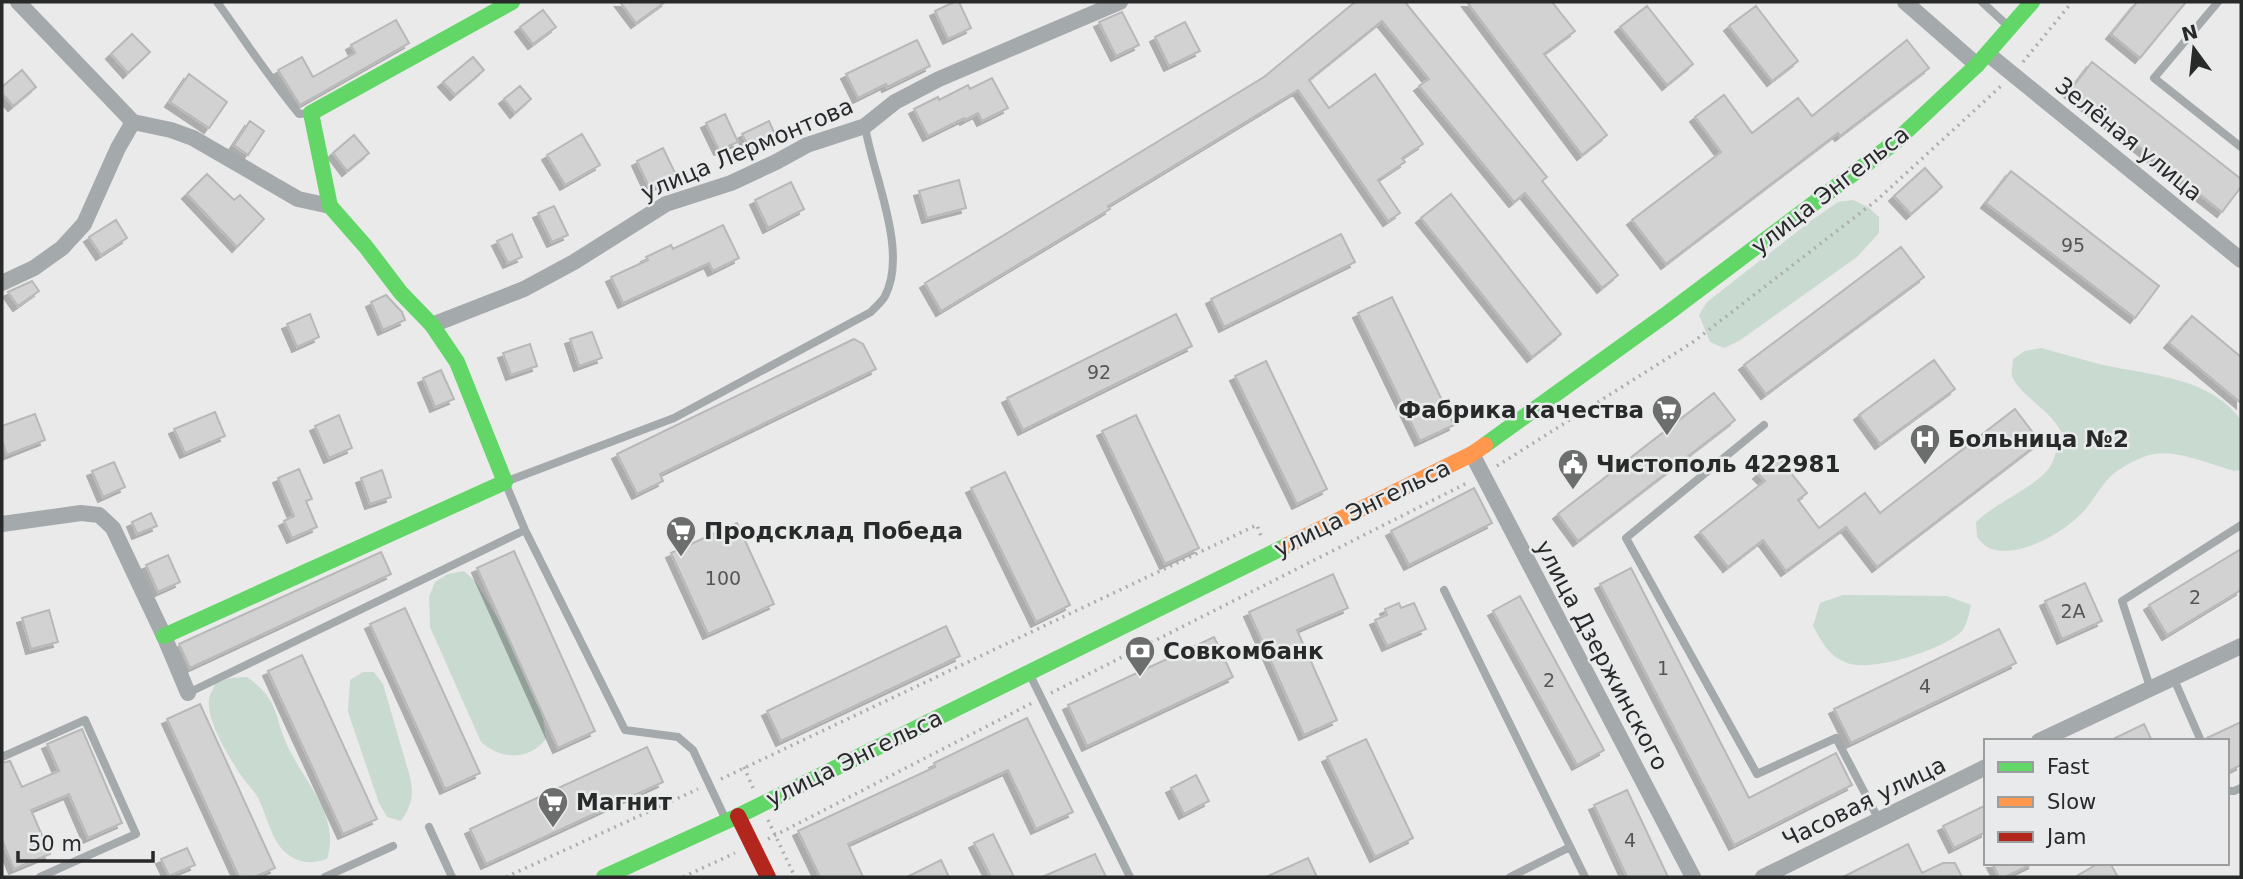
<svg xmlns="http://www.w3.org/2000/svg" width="2243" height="879" viewBox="0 0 2243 879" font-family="'DejaVu Sans',sans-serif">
<defs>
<filter id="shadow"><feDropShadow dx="-5" dy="5" stdDeviation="0" flood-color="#0004"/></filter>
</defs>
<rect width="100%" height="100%" fill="#eaeaea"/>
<path fill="#c9dad1" d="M1853 200 1868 207 1879 217V233L1857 257 1739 341 1724 348 1710 342 1699 315 1707 302 1812 220 1838 202Z
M2041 348C2060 353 2080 359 2099 364 2146 375 2210 376 2241 420V470L2234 471C2213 465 2177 450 2155 454 2141 456 2123 466 2112 475 2100 486 2093 502 2082 513 2063 533 2017 560 1989 548 1985 546 1980 541 1977 537L1976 522C1996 502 2039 486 2051 465 2056 455 2058 443 2062 433 2051 410 2019 395 2012 376 2011 372 2013 364 2013 359L2025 351Z
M464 571 476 582 508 636 541 707 546 739C528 761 502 760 481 742L430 627 429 597 435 582 448 574Z
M1843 595 1947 596 1971 605C1969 613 1967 625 1962 631 1945 649 1869 674 1845 662 1828 655 1822 642 1813 626L1820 603Z
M363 672H374L383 684 410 777C414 795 412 805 401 821L387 817 379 803 348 712 350 680Z
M247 677C279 700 273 713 287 745 304 782 341 816 327 859 311 864 300 864 286 853 271 840 268 818 259 800 255 791 246 783 240 774 229 757 206 720 209 699 210 694 214 688 215 684L230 678Z"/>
<path fill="#d3d2d2" stroke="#b8b8b8" stroke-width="2" filter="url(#shadow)" d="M620 2H665L636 23Z
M954 2H959L971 28 948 39 935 11Z
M1355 2H1405L1547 177 1542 181 1618 275 1602 288 1525 193 1514 202 1419 86 1429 79 1382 21 1309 80 1329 108 1375 74 1423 144 1402 158 1405 162 1378 180 1400 213 1388 221 1298 90 1108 206 1110 209 941 311 925 283 1264 77Z
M1467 2H1552L1575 31 1544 54 1607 135 1582 155Z
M2137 2H2186L2140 58 2111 34Z
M1647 6 1693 64 1667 85 1620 27Z
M1756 6 1798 61 1772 81 1729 26Z
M543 10 556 27 533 44 520 27Z
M1122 12 1139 45 1116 56 1099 22Z
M396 20 409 43 300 105 278 70 302 57 313 77 355 53 351 45Z
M1185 22 1200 51 1169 66 1155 37Z
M132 34 150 52 128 73 111 54Z
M917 40 930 66 887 87 886 84 858 98 846 74Z
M1907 40 1929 68 1840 136 1838 133 1666 264 1632 220 1721 152 1695 117 1724 95 1752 133 1798 98 1812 116Z
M473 57 484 70 455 95 443 82Z
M2092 62 2241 179V187L2222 212 2069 92Z
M22 70 36 87 13 106 2 93V87Z
M189 74 227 102 209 128 170 102Z
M992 78 1008 108 982 121 978 113 965 120 964 118 928 136 914 109 938 97 939 100 968 85 970 89Z
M520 86 531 99 515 113 504 99Z
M725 114 738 142 719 150 706 123Z
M250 121 264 131 248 155 234 145Z
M769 121 777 139 751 151 742 134Z
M582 134 600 165 565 185 547 155Z
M354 135 369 153 347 171 333 153Z
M663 148 677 177 650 189 637 161Z
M1925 168 1942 187 1911 214 1894 196Z
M2011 171 2159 286 2135 318 1986 203Z
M207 174 234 200 240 195 264 219 237 247 187 194Z
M959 180 966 208 927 218 919 191Z
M791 182 804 209 768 228 755 200Z
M1451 194 1561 334 1532 357 1421 218Z
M554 206 568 235 552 242 538 213Z
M116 220 127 238 101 255 89 237Z
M723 225 739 258 713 271 709 263 623 303 611 277 648 260 646 257 671 245 673 249Z
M512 234 522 257 508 263 497 241Z
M1341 234 1355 262 1224 327 1211 299Z
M1901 247 1924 277 1766 394 1744 365Z
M32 281 39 291 18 306 8 292Z
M386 295 402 312 405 320 383 330 371 302Z
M1392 297 1454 425 1420 441 1358 313Z
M310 314 319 337 297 347 287 324Z
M1176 314 1192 346 1023 430 1007 398Z
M2192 316 2241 357V403L2169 343Z
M592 332 602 358 579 366 570 339Z
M854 339 863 344 876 369 660 474 663 481 637 494 617 454Z
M530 344 537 366 511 375 503 353Z
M1934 360 1955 389 1880 444 1859 415Z
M1266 361 1327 489 1297 504 1235 376Z
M441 370 454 399 435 407 423 378Z
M1714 393 1735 420 1578 541 1558 514Z
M2015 409 2040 442 1877 567 1846 527 1786 571 1763 540 1728 567 1700 532 1765 481 1758 474 1778 457 1807 493 1798 500 1819 528 1865 493 1880 513Z
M215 412 225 436 185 453 174 429Z
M35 414 45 440 7 455 2 441V426Z
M339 415 352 448 329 458 315 426Z
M1136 415 1199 548 1165 564 1102 431Z
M114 462 125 487 103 497 92 471Z
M299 469 312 499 306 501 317 527 292 538 284 521 294 516 278 478Z
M382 470 391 497 370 504 361 478Z
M1005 472 1070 605 1036 622 971 488Z
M1474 488 1492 523 1409 565 1391 531Z
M151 513 157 526 137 534 132 522Z
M737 523 774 604 708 634 671 553Z
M2241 549V590L2167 635 2149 605Z
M514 551 595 731 558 748 477 568Z
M381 552 391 574 190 668 179 644Z
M168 555 180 582 158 592 146 565Z
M1631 568 1749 798 1836 753 1852 785 1734 845 1600 584Z
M1333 574 1348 608 1297 630 1337 720 1304 735 1249 612Z
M2085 583 2102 621 2062 639 2045 601Z
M1520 596 1604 750 1577 765 1493 611Z
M1399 603 1401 608 1414 603 1426 629 1387 646 1375 620 1387 615 1385 609Z
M405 608 480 773 445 789 370 624Z
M49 610 58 642 31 649 22 618Z
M946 626 960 656 781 741 767 711Z
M1999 629 2016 663 1851 743 1834 709Z
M1214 637 1233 677 1087 746 1068 705Z
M302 655 377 819 343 834 268 671Z
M200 704 275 868 254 877H239L167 719Z
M1027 718 1073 812 1036 829 1008 770 848 844 863 877H820L798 831 935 767 934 763Z
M2241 722V765L2227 772V741H2207V738Z
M2144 724 2152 741H2109Z
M82 729 122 823 88 838 69 794 31 810 50 854 14 869 2 840V763L10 761 22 787 59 771 47 744Z
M1366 739 1413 838 1375 857 1327 757Z
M647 747 663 782 486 864 470 829Z
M1196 775 1209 801 1184 814 1171 788Z
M1627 790 1668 877H1627L1594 805Z
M1986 805V832L1954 848 1943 826Z
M993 834 1014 877H991L974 843Z
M1908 844 1922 873 1943 863H1955L1962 877H1843Z
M187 848 195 865 169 876 161 859Z
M1095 854 1106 877H1042Z
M1308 858 1317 877H1266Z
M941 860 949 877H907Z
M1992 863H2034L2005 877H1999Z
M2099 863H2110L2118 877H2075Z"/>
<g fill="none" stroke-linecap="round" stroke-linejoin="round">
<path stroke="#abaeae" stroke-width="3.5" stroke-dasharray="2 5" stroke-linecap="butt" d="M2023 62 2072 2
M1497 466 1693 342 1877 200 2001 86
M1051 693 1469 482
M744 767 753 788
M721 779 1257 525 1261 536
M768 820 795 877
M768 839 1032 703
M506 877 698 789
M683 877 735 853"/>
<path stroke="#a4a9ab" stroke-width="8" d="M217 2C244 39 269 78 299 114L311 113
M1982 2 2008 26
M2218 2 2154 78 2241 147
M1764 425 1626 538 1757 774 1836 738 1879 820
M1444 590 1585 877
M1030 675 1130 877
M2173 677 2201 741
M2150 687 2122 601 2241 525
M188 693 525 530
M2 757 85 720 136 834 40 877
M2227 791H2234L2241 788
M726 820 693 750 678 737 625 730 525 530 505 482 674 418 871 312C875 307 882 302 885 296 909 251 872 173 865 126
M429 827 452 877
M325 877 393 846
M1510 877 1570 847"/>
<path stroke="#a4a9ab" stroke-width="16" d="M1905 2 1977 65
M1988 54 2241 260
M133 122 171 130 193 138 298 199 330 206
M2 283 34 268 62 248 84 224 118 148 133 122 18 2
M432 325 524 289 574 262 666 204 731 183 776 162 807 145 865 126 895 102 939 79 1120 2
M1472 454 1693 877
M2 524 81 513 99 515 113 528 164 636 188 693
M2039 741 2241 646
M1763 877 1986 767"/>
<path stroke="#63d668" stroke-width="16" d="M1485 445 1668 313 1894 143 1977 65 2032 2
M164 636 505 482 457 362 432 325 401 293 366 247 330 206 311 113 512 2
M604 877 738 816 1288 545"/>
<path stroke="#ff974d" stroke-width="16" d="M1288 545 1472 454 1485 445"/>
<path stroke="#b3261e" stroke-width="16" d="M738 816 768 877"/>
</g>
<defs>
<g id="supermarket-pin" transform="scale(1.575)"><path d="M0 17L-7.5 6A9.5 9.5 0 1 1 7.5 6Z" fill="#6c6d6d" stroke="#e9eaeb"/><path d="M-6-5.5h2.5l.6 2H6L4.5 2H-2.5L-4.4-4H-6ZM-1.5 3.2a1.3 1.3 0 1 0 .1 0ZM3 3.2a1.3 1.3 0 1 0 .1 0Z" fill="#fff"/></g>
<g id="hospital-pin" transform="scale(1.575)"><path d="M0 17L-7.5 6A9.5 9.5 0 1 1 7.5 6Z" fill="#6c6d6d" stroke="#e9eaeb"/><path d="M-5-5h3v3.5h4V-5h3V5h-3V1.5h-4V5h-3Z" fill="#fff"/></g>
<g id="civic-pin" transform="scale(1.575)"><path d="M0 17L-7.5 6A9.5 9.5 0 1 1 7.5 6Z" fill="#6c6d6d" stroke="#e9eaeb"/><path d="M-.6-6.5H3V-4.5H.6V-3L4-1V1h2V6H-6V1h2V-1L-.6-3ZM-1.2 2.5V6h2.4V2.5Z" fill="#fff"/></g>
<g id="bank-pin" transform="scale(1.575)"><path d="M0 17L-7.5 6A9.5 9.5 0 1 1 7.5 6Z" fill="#6c6d6d" stroke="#e9eaeb"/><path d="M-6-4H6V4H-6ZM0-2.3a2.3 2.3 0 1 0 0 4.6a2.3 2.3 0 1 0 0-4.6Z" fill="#fff"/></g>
</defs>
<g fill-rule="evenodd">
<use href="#supermarket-pin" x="1667" y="410"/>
<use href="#hospital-pin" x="1925" y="439"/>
<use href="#civic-pin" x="1573" y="464"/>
<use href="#supermarket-pin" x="681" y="531"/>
<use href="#bank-pin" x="1140" y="651"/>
<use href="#supermarket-pin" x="553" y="802"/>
</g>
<g text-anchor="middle" stroke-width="5" stroke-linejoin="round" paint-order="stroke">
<g font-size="19" fill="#545555">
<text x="2073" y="252">95</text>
<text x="1099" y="379">92</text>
<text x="723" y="585">100</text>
<text x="2195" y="604">2</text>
<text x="2073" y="618">2А</text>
<text x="1663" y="675">1</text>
<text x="1549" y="687">2</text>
<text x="1925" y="693">4</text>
<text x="1630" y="847">4</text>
</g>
<g font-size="23" fill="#282929" stroke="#e9eaeb">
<text transform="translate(2129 139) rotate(39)" y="8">Зелёная улица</text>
<text transform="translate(747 149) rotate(-23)" y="8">улица Лермонтова</text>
<text transform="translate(1830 190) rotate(-38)" y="8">улица Энгельса</text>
<text transform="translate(1362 508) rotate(-26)" y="8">улица Энгельса</text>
<text transform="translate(1602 655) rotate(62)" y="8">улица Дзержинского</text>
<text transform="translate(854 758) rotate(-26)" y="8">улица Энгельса</text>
<text transform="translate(1864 802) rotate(-26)" y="8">Часовая улица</text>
</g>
<g font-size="23" font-weight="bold" fill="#282929" stroke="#e9eaeb" text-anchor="start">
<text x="1644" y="418" text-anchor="end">Фабрика качества</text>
<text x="1948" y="447">Больница №2</text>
<text x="1596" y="472">Чистополь 422981</text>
<text x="704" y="539">Продсклад Победа</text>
<text x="1163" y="659">Совкомбанк</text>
<text x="576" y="810">Магнит</text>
</g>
</g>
<rect width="2243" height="879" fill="none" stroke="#282929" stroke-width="7"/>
<rect x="1984" y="739" width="245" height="126" fill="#e9eaeb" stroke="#9c9d9d" stroke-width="2"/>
<rect x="1998" y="762" width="35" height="10" fill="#63d668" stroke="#9c9d9d" stroke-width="2"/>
<text x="2047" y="774" font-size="21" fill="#282929">Fast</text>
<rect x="1998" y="797" width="35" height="10" fill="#ff974d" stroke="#9c9d9d" stroke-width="2"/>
<text x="2047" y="809" font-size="21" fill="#282929">Slow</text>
<rect x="1998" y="832" width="35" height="10" fill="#b3261e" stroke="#9c9d9d" stroke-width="2"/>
<text x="2047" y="844" font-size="21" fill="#282929">Jam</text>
<g transform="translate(2194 49) rotate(345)" stroke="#e9eaeb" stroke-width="5" paint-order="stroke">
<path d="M0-5L12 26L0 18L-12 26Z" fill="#282929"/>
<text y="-10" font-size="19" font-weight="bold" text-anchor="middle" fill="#282929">N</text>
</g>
<path d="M18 851v10h135v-10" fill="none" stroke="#282929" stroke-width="3.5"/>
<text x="28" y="851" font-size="21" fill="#282929" stroke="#e9eaeb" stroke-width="5" paint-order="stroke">50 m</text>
</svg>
